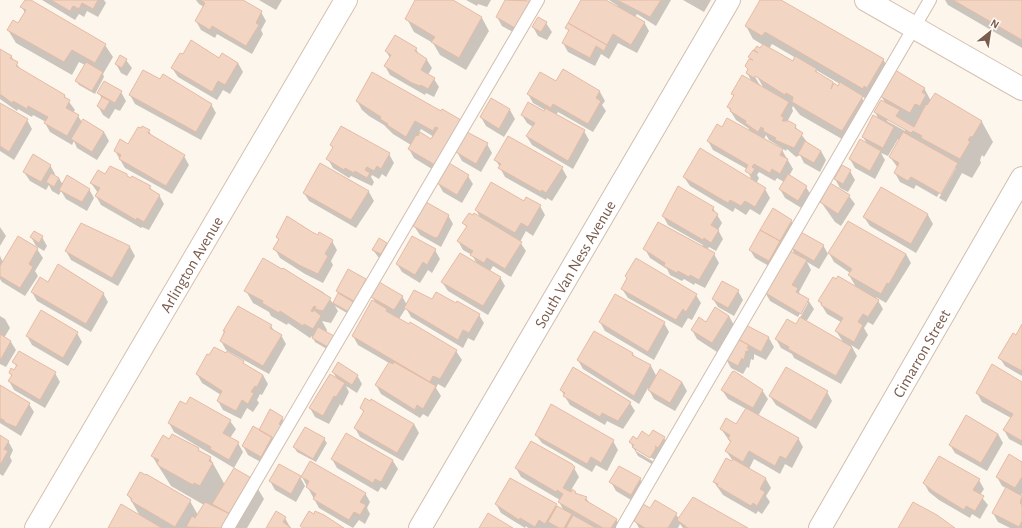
<svg xmlns="http://www.w3.org/2000/svg" width="1022" height="528" viewBox="0 0 1022 528" font-family="'Alegreya Sans',sans-serif">
<rect width="100%" height="100%" fill="#fdf6ec"/>
<path fill="#0003" fill-rule="evenodd" d="M26 0H29L105 45 113 57 103 74 104 77 95 94 79 85 76 81 85 65 79 62 72 75 16 43 8 30 18 24 25 13 22 7Z
M42 0H104L106 3 98 17 87 11 84 17 79 14 75 20Z
M196 0H241L261 12 266 21 261 30 263 34 252 54 217 34 215 38 201 30 196 21 204 7 199 4Z
M259 0H282L276 10Z
M417 0H450L482 18 489 31 466 70 440 55 433 43 414 32 407 19Z
M466 0H491L487 7 478 4 477 6Z
M507 0H525L529 2 534 11 520 36 502 26 497 17Z
M582 0H604L617 7 618 6 609 0H671L656 26 637 14 635 17 644 22 649 31 637 53 618 43 609 59 601 54 595 66 568 52 563 43 569 32 567 28Z
M683 0H711L704 12Z
M762 0H779L883 59 890 72 870 101 861 96 869 110 849 143 800 115 793 106 792 108 793 111 787 122 795 126 807 142 821 151 826 160 820 172 804 163 800 155 796 157 787 149 786 151 782 148 769 140 766 135 764 139 782 150 793 169 789 176 806 187 811 195 803 209 785 198 780 189 784 182 777 178 775 181 759 172 757 175 759 178 756 184 765 189 770 198 760 215 750 209 746 215 735 208 733 212 690 186 684 177 752 181 747 169 713 150 708 141 723 128 751 132 748 128 736 120 728 107 734 96 732 94 752 82 747 73 748 70 746 66 752 61 750 57 757 47 761 49 763 45 753 39 746 26ZM772 44 796 58 793 63 769 49ZM816 70 840 84 839 87 819 75ZM754 71 763 87H761L752 72Z
M945 0H1022V48L948 5Z
M546 23 552 32 547 40 538 36 533 27Z
M416 49 420 56 427 60 432 68 428 75 434 79 439 87 434 97 426 93 425 95 390 75 385 66 390 58 386 51Z
M0 50 11 56 21 70 64 95 75 110 73 113 78 116 82 122 104 132 109 141 97 160 77 148 74 141 72 145 50 132 45 123 46 122 33 115 32 117 18 109 17 111 0 99Z
M220 59 238 63 243 72 230 94 223 90 217 100 178 77 172 68Z
M126 60 132 68 127 76 121 73 116 64Z
M563 71 600 92 605 101 602 105 606 111 593 132 558 112 556 115 584 131 589 140 573 169 532 145 527 137 533 127 527 123 522 115 544 112 545 110 533 103 528 94 557 82Z
M924 88 931 101 935 95 982 122 993 142 984 157 982 155 980 160 981 163 972 178 962 173 946 202 939 198 956 168H954L937 197 916 185 914 189 900 182 895 173 898 168 890 157 900 140 898 139 888 156 881 153 885 160 875 179 855 168 850 159 867 144 863 137 879 120 875 112 886 104 881 96ZM888 119 905 129V131L887 121Z
M121 92 126 101 120 111 115 109 109 119 103 115 98 106 102 99 99 93Z
M130 95 211 104 216 113 201 140 135 104Z
M491 100 510 110 515 119 504 137 486 126 481 117Z
M357 101 441 113 440 174 414 158 409 149 411 145 393 134 384 125 369 116 362 110ZM421 129 434 137 432 140 419 133Z
M0 104 27 120 32 129 14 160 0 151Z
M149 131 153 138 184 156 189 165 172 194 125 168 115 151 128 145Z
M487 144 492 153 481 172 462 161 457 152Z
M331 145 389 154 394 163 386 177 382 174 379 179 372 175 371 177 374 182 372 186 351 176 349 178 333 168 328 159 333 149Z
M496 160 562 168 567 177 552 201 547 198 546 200 505 177Z
M320 164 369 192 374 201 356 228 309 201 304 193Z
M50 165 55 174 54 176 59 178 63 185 89 189 94 198 87 211 66 199 61 191 59 195 52 191 49 185 46 190 30 181 24 172Z
M850 171 855 180 848 192 840 188 835 179Z
M127 175 128 178 150 187 153 192 159 195 164 204 149 230 142 227 141 228 101 205 96 196 98 193 91 183Z
M468 176 473 184 462 203 443 192 438 183Z
M679 187 713 208 722 223 718 230 723 239 716 251 709 247 707 250 714 254 719 263 705 288 695 283 694 285 684 279 682 281 670 275 667 269 650 258 645 249 702 247 703 245 668 225 663 216Z
M881 189 928 215 933 224 916 253 870 226 864 217Z
M849 196 855 204 841 226 835 222 821 202Z
M524 202 540 206 545 215 533 236 526 231 520 242 526 251 511 277 493 266 490 271 500 277 505 286 488 315 448 291 442 282 477 264 472 255 463 250 458 241 467 228 464 223 481 219 476 210Z
M448 215 453 224 441 247 420 235 414 226Z
M791 221 797 229 774 269 755 258 750 250Z
M81 224 130 247 135 256 118 286 71 260 66 251Z
M0 227 6 236 0 246Z
M318 236 332 241 337 250 331 261 333 265 323 283 305 274 280 258 275 249 279 241 277 237Z
M31 237H42L47 246 44 251 36 246Z
M386 244 391 253 386 263 379 258 373 250Z
M823 245 828 254 819 269 807 262 811 270 799 292 801 296 808 300 814 309 806 322 843 342 836 331 841 322 827 314 819 301 856 287 849 275 850 273 834 262 829 253 906 254 911 263 886 303 876 297 883 309 873 325 868 322 864 328 868 335 859 350 851 345 857 356 841 384 794 358 792 354 781 348 776 339 796 325 808 303H806L798 317 770 301 765 292 795 255 791 247Z
M37 249 43 258 35 271 38 276 25 296 2 282 0 279V256L3 262Z
M435 250 440 259 432 273 428 270 420 283 402 272 397 264Z
M264 260 323 292 333 303 339 294 337 291 365 280 371 289 352 316 335 306 338 311 331 323 322 321 327 330 326 333 330 351 315 342 312 336 310 338 288 323 287 325 271 316 269 312 253 303 246 291Z
M49 283 103 293 108 302 91 332 37 301 32 292Z
M622 289 696 295 701 303 692 320 688 318 682 328 628 298Z
M738 291 743 300 734 316 718 307 713 299Z
M402 296 407 305 432 301 456 304 479 315 484 323 474 341 468 338 463 348 411 317 406 308 399 319 456 351 462 360 445 388 438 384 436 388 441 396 428 417 423 414 420 418 381 394 376 385 389 363 358 345 353 336 376 303 372 297Z
M0 316 5 319 10 328 4 338 11 342 16 350 6 367 0 364Z
M729 316 734 325 717 352 697 339 692 330Z
M600 322 664 323 669 332 654 360 605 331Z
M744 325 769 338 774 347 766 360 754 354V359L753 360 751 359 749 368 747 367 743 374 731 368 726 359Z
M271 326 275 332 281 335 286 344 269 374 226 350 221 341 224 331Z
M1022 326V376L1005 366 1000 358Z
M77 333 82 342 68 366 32 345 27 336Z
M633 354 635 357 651 366 657 377 682 382 687 391 675 411 654 399 648 388 639 404 583 369 578 360Z
M14 362 55 373 60 382 45 408 14 390 9 381 12 377 10 373 15 371 17 368Z
M243 362 245 366 263 375 268 384 262 395 260 394 257 400 259 403 253 412 247 408 241 419 223 410 218 401 221 395 202 383 197 374Z
M333 372 357 375 362 384 357 393 346 386 349 392 342 406 340 404 329 424 315 417 310 408 337 379Z
M1022 383V446L1009 439 1004 430 1011 418 982 402 977 393Z
M0 386 29 404 34 412 21 436 0 423Z
M561 390 630 403 635 411 623 429 607 421 605 425 570 405Z
M722 390H762L768 399 758 416 798 438 803 447 792 468 785 464 780 474 754 459 749 469 766 479 771 488 766 496 770 502 762 514 758 511 756 514 723 495 714 482 733 461 726 451 731 443 721 429 737 425 746 409 728 399Z
M827 392 832 401 816 429 776 405 770 396Z
M361 408 414 424 419 433 403 461 360 437 355 428 364 413Z
M282 418 287 427 266 465 248 455 243 446 259 431Z
M230 421 236 429 230 438 238 443 243 452 234 468 174 432 169 423Z
M653 431 664 438 670 447 655 466 638 456 630 442 650 437ZM636 448 655 460 654 462 636 451Z
M998 434 1003 443 987 471 955 453 950 445Z
M536 435 613 441 618 450 607 471 596 465 592 472 542 443Z
M0 436 8 441 13 450 10 457 12 461 3 476 0 474Z
M324 439 327 443 316 462 297 452 294 447Z
M170 440 198 449 200 452 210 458 225 485 252 479 264 499 247 528H109L140 516 128 495 190 501 198 515 204 505 171 486 152 456Z
M332 459 393 461 398 469 386 490 381 487 378 492 337 468Z
M1022 463V494L1020 496 1022 497V528H1010L998 522 993 513 1006 488 1002 486 997 477Z
M516 468H574L579 477 571 490 577 495 586 498 590 504 616 519 621 528H528L526 526 525 528 501 513 496 504 556 505 564 511 559 502 560 500 521 477Z
M300 477 305 486 296 502 275 490 270 481Z
M302 477 365 493 370 502 367 508 370 514 365 524 359 520 353 528 319 508Z
M640 479 645 488 636 503 616 491 611 482Z
M979 480 984 489 980 495 988 505 980 519 972 514 970 518 939 500 929 492 924 483Z
M651 510 676 514 679 519 746 528H683L680 524 678 528H639L635 521Z
M285 518 290 527 267 528Z"/>
<path fill="#f3d5c3" stroke="#e6bba3" d="M25 0H31L106 44 95 63 72 50 64 62 7 30 13 20 18 23 26 10 20 7Z
M51 0H98L93 9 82 3 79 9 73 6 70 11Z
M200 0H243L262 11 256 23 259 25 246 46 212 26 210 30 195 21 205 3Z
M415 0H453L482 17 459 58 431 42 435 37 405 19Z
M505 0 530 1 515 28 496 17Z
M581 0H606L645 22 631 45 613 34 607 45 568 23Z
M617 0H661L650 17Z
M760 0H781L884 59 867 88 864 86 863 89 765 32 762 36 745 26Z
M953 0H1022V40Z
M538 17 547 22 541 32 532 27Z
M568 23 607 45 604 51 596 46 590 58 562 43 569 30 565 28Z
M395 35 417 48 415 51 427 59 421 70 435 78 428 89 421 85 420 86 412 83 384 66 391 55 385 51Z
M191 40 219 58 222 53 238 63 225 85 218 81 212 92 171 68 180 53 183 54Z
M763 44 793 61 795 56 817 69 815 71 833 82 831 89 834 83 838 86 840 82 863 96 842 131 792 102 793 97 786 93 785 95 755 76 754 78 746 73 748 69 745 66 749 59 753 60 748 57 753 50 758 53 754 50 757 46 760 48Z
M0 49 12 56 10 58 18 62 16 66 65 95 64 97 70 100 66 108 79 115 67 136 44 123 48 117 28 106 27 109 13 101 12 103 0 94Z
M120 55 127 59 122 68 115 64Z
M86 62 103 72 92 91 75 81Z
M563 69 600 91 596 98 601 101 588 124 553 104 551 108 527 94 540 72 556 81Z
M143 70 160 79 163 74 212 104 196 132 129 95Z
M895 70 925 88 922 92 926 95 920 106 915 104 910 113 880 96Z
M372 72 441 111 442 109 461 120 435 165 408 149 416 135 418 136 420 132 431 139 438 128 435 127 433 131 415 121 406 137 387 125 388 124 380 119 381 117 356 101Z
M742 75 789 102 781 116 784 118 782 121H789L796 125 795 128 803 133 794 148 775 140 776 138 763 131 764 129 761 127 758 132 745 123 746 121 730 111 731 109 727 107 734 95 731 94Z
M104 81 122 91 115 103 97 93Z
M935 93 982 121 972 138 971 136 968 140 970 142 960 159 921 138 922 136 913 131 911 133 874 112 881 100 900 110 896 116 914 127 926 104 927 105Z
M102 97 110 101 104 111 97 106Z
M491 98 510 109 499 129 480 117Z
M528 102 544 111 545 108 585 130 568 161 526 136 535 123 521 115Z
M0 103 28 119 9 152 0 146Z
M873 115 894 127 883 148 862 137Z
M727 118 783 149 780 155 788 159 780 174 772 169 770 173 754 164 752 167 755 169 751 175 745 171 748 165 707 141 717 124 722 127Z
M83 119 104 132 92 152 71 139Z
M142 126 150 130 148 133 185 155 166 186 119 159 121 155 114 151 120 139 128 144 138 127 141 128Z
M341 126 390 153 381 169 377 166 374 171 367 167 365 170 370 173 367 178 355 171 354 173 345 168 344 170 326 159 333 147 330 145Z
M467 132 488 143 476 164 456 152Z
M903 132 958 163 941 194 911 177 908 181 894 173 899 163 889 157Z
M508 136 563 167 546 193 542 190 541 192 498 168 501 164 494 160Z
M860 139 881 151 870 171 849 159Z
M805 141 821 151 814 163 798 154Z
M700 148 766 188 755 207 745 201 741 206 730 200 728 203 683 177Z
M33 154 51 165 41 182 23 172Z
M320 163 369 191 351 220 303 193Z
M449 163 469 175 457 195 437 183Z
M842 165 851 170 843 184 834 179Z
M110 166 127 174V176L131 178 132 176 151 186 149 188 160 195 144 222 137 218 136 220 95 196 100 188 90 183 98 170 105 174Z
M51 173 59 178 54 187 46 182Z
M788 174 807 186 798 201 779 189Z
M67 175 90 189 82 202 59 190Z
M491 182 524 201 526 197 541 205 528 227 521 223 515 233 475 210Z
M830 183 850 195 838 214 820 202Z
M678 186 714 207 712 210 718 214 711 225 719 230 711 243 704 238 703 240 662 216Z
M881 187 928 214 911 244 863 217Z
M426 202 449 215 438 237 435 238 413 226Z
M773 208 792 220 780 241 760 230Z
M469 213 473 215 474 213 522 242 505 269 487 258 484 263 470 255 473 251 457 241 467 226 462 223Z
M287 216 312 232 318 235 319 232 333 240 325 254 328 256 318 274 299 265 273 249 279 239 276 237Z
M848 221 906 254 889 284 887 283 881 294 848 275 852 269 828 253Z
M658 222 715 253 699 280 690 275 689 277 678 271 677 273 664 266 665 263 643 249Z
M81 223 130 246 112 278 65 251Z
M760 230 780 241 769 261 749 250Z
M34 231 43 236 39 243 30 237Z
M799 231 824 245 814 261 790 247Z
M18 236 38 248 29 264 33 267 20 288 0 276V266Z
M412 236 436 249 427 265 423 262 415 275 396 264Z
M379 238 387 243 381 254 372 250Z
M788 250 807 260 792 285 798 288 796 292 809 299 801 314 764 292Z
M460 253 501 277 483 306 441 282Z
M263 258 282 269 283 268 331 298 323 311 315 309 316 307 314 306 311 311 313 312 314 310 321 316 313 329 304 324 303 326 280 311 279 313 262 303 263 301 244 291Z
M636 258 697 294 686 312 683 309 676 320 621 289 627 278 625 276Z
M58 264 104 293 86 324 31 292 40 277 48 282Z
M348 269 366 279 356 300 354 301 336 291Z
M838 276 879 300 868 317 863 314 858 322 863 325 854 342 835 331 843 318 821 305 822 303 818 301 833 277 836 279Z
M722 281 739 290 728 308 712 299Z
M379 282 403 296 394 310 371 297Z
M414 290 432 299 436 292 456 303 457 301 480 314 469 333 463 330 458 340 404 308Z
M338 293 355 303 349 312 333 303Z
M615 294 665 322 648 352 599 322Z
M372 300 387 309 386 311 409 324 410 322 457 350 440 379 433 376 430 382 352 336Z
M238 306 272 325 270 328 282 335 263 366 220 341 225 331H223Z
M715 307 729 316 712 343 691 330 699 317 706 322Z
M41 310 78 332 63 358 26 336Z
M800 317 852 347 836 376 788 349 789 347 775 339 787 319 796 324Z
M744 324 769 337 761 352 736 338Z
M1022 324V371L998 358 1013 333 1016 335Z
M318 327 334 336 328 347 312 338Z
M594 331 633 353 632 355 651 365 634 396 577 360Z
M0 334 11 341 1 359H0Z
M736 338 749 345 747 348 749 349 747 352 746 351 744 360 742 358 738 366 725 359Z
M214 347 226 353 227 351 244 361 243 363 263 375 257 387 255 386 251 392 254 393 248 404 242 400 236 411 217 401 222 391 196 374 207 354 209 355Z
M19 351 56 372 40 400 8 381 12 375 9 373 11 368 14 370 17 365 12 362Z
M338 362 358 375 352 385 332 372Z
M389 362 393 364 394 362 436 386 423 409 417 405 415 410 375 385Z
M992 364 1022 382V441L1003 430 1013 414 976 393Z
M573 367 631 402 618 421 602 413 600 417 563 396 565 393 560 390Z
M786 367 828 391 811 421 769 396Z
M660 369 682 382 670 403 648 390Z
M734 371 763 390 753 408 721 390 732 372Z
M330 374 345 383 336 397 334 396 323 416 309 408Z
M0 385 30 403 16 427 4 422 5 421 0 418Z
M190 397 231 420 223 433 239 442 229 460 210 449 211 447 168 423 180 401 186 404Z
M365 398 370 401 371 399 414 424 397 453 354 428 364 411 360 408Z
M551 404 614 440 601 463 591 457 587 464 535 435Z
M746 408 799 438 786 459 780 456 775 466 749 451 743 462 725 451 731 441 728 439 730 435 720 429 726 418 736 424Z
M270 409 283 417 279 424 283 427 276 440 259 430Z
M966 415 998 434 981 463 949 445Z
M253 426 272 437 261 457 242 446Z
M305 427 325 438 313 459 293 447Z
M653 430 665 437 658 448 655 446 656 448 650 458 632 447 634 445 629 442 633 436 637 439 642 431 649 436Z
M346 433 393 460 381 482 375 479 373 483 331 459Z
M172 434 199 448 198 450 211 457 209 461 213 463 200 486 194 483 193 485 159 466 157 463 159 460 151 456 163 435 169 439Z
M0 435 9 441 4 449 8 451 0 465Z
M531 441 572 464 575 467 563 488 571 492 572 489 576 492 575 493 587 497 585 500 617 519 611 528H603L558 502 563 494 557 490 556 492 515 468Z
M1009 454 1022 462V477L1015 488 996 477Z
M939 456 980 479 973 490 984 496 975 511 966 506 964 510 933 491 923 483Z
M726 458 732 461 733 459 766 478 760 489 765 492 757 506 753 503 751 506 717 486 718 484 713 482Z
M310 461 366 493 360 502 366 505 360 515 354 512 349 520 313 499 316 494 306 487 309 481 301 477Z
M279 464 301 476 291 494 269 481Z
M619 466 641 478 631 495 609 482Z
M234 468 253 479 232 515 212 504Z
M140 472 146 475V474L191 500 175 527 131 501 132 499 127 495Z
M510 478 557 504 545 524 539 520 535 527 520 518 519 520 495 504Z
M1006 487 1022 496 1020 503 1022 505V521L1019 527 992 513Z
M693 497 723 514 748 528H688L677 520Z
M655 500 677 513 668 528H645L634 521 643 504 650 508Z
M205 502 232 515 225 528 186 527 192 516 195 518Z
M913 502 937 515 955 528H898Z
M121 504 162 528H108Z
M557 506 572 514 564 528H559L548 522Z
M276 511 286 517 283 522 291 528H266Z
M309 511 314 514 315 511 324 515 344 528H303L300 526Z
M488 513 513 528H479Z
M573 515 596 528H566Z"/>
<g fill="none" stroke-linecap="round" stroke-linejoin="round">
<g stroke="#d1beb0" stroke-width="14">
<path id="lane" d="M228 528 538 0
M622 528 930 0"/>
</g>
<g stroke="#d1beb0" stroke-width="24">
<g id="street">
<path id="s1" d="M420 528 729 0"/>
<path id="s2" d="M820 528 1022 178"/>
</g>
</g>
<g stroke="#d6c0b0" stroke-width="24">
<g id="secondary">
<path d="M866 0 1022 89"/>
<path id="s3" d="M36 528 346 0"/>
</g>
</g>
<use href="#lane" stroke="#fff" stroke-width="12"/>
<use href="#street" stroke="#fff" stroke-width="22"/>
<use href="#secondary" stroke="#fff" stroke-width="22"/>
</g>
<g text-anchor="middle" stroke-width="3" stroke-linejoin="round" paint-order="stroke">
<g font-size="16" fill="#7a5c4d" stroke="#fffaf3">
<text dy="6" stroke="none"><textPath href="#s3" startOffset="306">Arlington Avenue</textPath></text>
<text dy="6" stroke="none"><textPath href="#s1" startOffset="306">South Van Ness Avenue</textPath></text>
<text dy="6" stroke="none"><textPath href="#s2" startOffset="202">Cimarron Street</textPath></text>
</g>
</g>
<g transform="translate(990 32) rotate(30)" stroke="#fffaf3" stroke-width="3" paint-order="stroke">
<path d="M0-3L7 15L0 10L-7 15Z" fill="#7a5c4d"/>
<text y="-6" font-size="11" font-weight="bold" text-anchor="middle" fill="#7a5c4d">N</text>
</g>
</svg>
